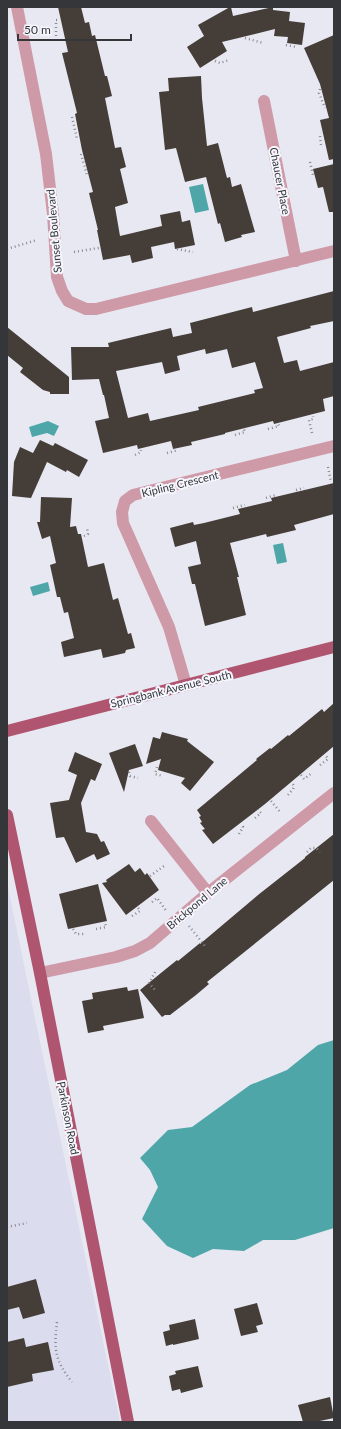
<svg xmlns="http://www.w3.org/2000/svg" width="341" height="1429" viewBox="0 0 341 1429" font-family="Lato,sans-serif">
<rect width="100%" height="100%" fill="#e8e8f2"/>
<path fill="#dbdced" d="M7 882 31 999 120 1422H7Z"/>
<path fill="#4fa6a9" d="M203 184 209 210 195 213 189 187Z
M48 421 59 426 54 436 47 433 32 437 29 427Z
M283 543 287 562 277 564 273 545Z
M48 582 50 591 33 596 30 587Z
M334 1040V1228L295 1240H263L244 1251 213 1249 193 1258 167 1246 142 1219 158 1187 150 1170 140 1158 168 1130 192 1127 250 1085 287 1070 318 1045Z"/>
<path fill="#453d38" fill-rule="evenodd" d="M58 7H81L85 23 89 22 92 36 95 35 105 76H107L112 96 105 98 115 148 121 147 126 167 120 169 128 203 115 207 120 236 162 226 160 215 180 211 182 222 190 220 195 245 175 249 174 242 151 247 153 258 132 263 130 255 103 260 97 230H98L89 193 93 192 82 150 75 114 77 113 62 53 68 52Z
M230 7H231L233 16 273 7V10L290 12 289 21 305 23 302 45 287 43 288 37 274 36 275 29 222 42 227 51 200 68 187 47 204 36 198 25Z
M334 35V159L329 160 320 120 329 118 320 84 304 48Z
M201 76 202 98 207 146 218 143 227 178 230 177 232 187 241 184 255 232 241 235 242 237 225 242 220 223 218 224 206 177 185 182 176 148 165 150 159 92 169 91 168 78Z
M334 164V212H329L323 187 318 188 313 169Z
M334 291V321L310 326 311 328 277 337 284 363 297 360 300 371 334 362V396L323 399 325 411 274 424 273 421 225 433V434L191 442 192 445 173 449 171 441 138 449 137 445 103 453 95 421 109 418 104 395H103L99 379 72 380 71 347H109L108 343 171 328 173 337 192 333 190 323 252 307 253 312ZM205 349 206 354 227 349 232 368 255 362 263 388 254 390 255 393 198 407 199 410 150 421 148 413 128 418 116 371 162 362 165 374 180 370 177 356Z
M7 327 69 377V394H50V392L43 390 20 372 23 368 7 355Z
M40 440 53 446 55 443 88 460 79 477 67 470 66 472 47 462 31 498 12 496 14 462 20 447 33 453Z
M334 483V514L294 525 296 530 267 537 266 534 230 543 239 577H237L246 615 205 626 195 584H192L188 567 201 564 196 541 175 547 170 528 193 522 194 525 204 523 240 514 238 509 272 501 271 498Z
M41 497 72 498 70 527 76 526 78 534H81L88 567 104 563 113 600 118 598 128 634 131 633 135 648 126 650 125 653 103 658 101 649 64 657 61 642 74 638 68 612 64 613 60 597H57L50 565 56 563 50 536 42 539 37 522H40Z
M334 703V746L265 804 213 844 202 830 205 829 200 823 202 822 199 817 201 816 197 810 257 760 256 759 270 748 271 749 288 735 289 736 322 709 324 712Z
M162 732 188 739 187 741 214 762 190 791 181 783 185 778 158 770 161 759 146 764 153 737 160 739Z
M135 744 143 766 129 770 124 792 109 753Z
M75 752 102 764 95 781 91 779 81 803 86 832 97 834 101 842 104 841 110 854 97 860 94 854 76 863 64 837 56 838 50 803 69 800 77 775 68 771Z
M334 834V880L207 982 209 984 196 995 170 1015H165L162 1017 140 990 177 960 178 961 200 943V944L258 895 305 858V857Z
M129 864 135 872 140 868 145 875 147 873 159 890 126 915 102 883 107 882 106 880Z
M98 884 107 921 68 929 59 894Z
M127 987 128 991 138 989 144 1018 103 1026 104 1030 88 1033 82 1001 93 999 92 993Z
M36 1279 45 1313 23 1319 19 1307 7 1310V1287Z
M257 1303 263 1324 256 1326 258 1332 241 1336 234 1309Z
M195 1319 199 1339 173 1345V1344L166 1346 163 1332 170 1330 169 1325Z
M24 1338 26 1347 48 1342 54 1370 32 1374 33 1381 7 1387V1342Z
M198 1366 203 1387 181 1393 180 1389 172 1391 169 1376 176 1374 175 1371Z
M330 1397 334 1418 315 1422H303L298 1405Z"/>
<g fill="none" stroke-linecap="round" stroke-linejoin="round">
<path stroke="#898a90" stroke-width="2.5" stroke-dasharray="1 3" stroke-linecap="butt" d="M56 36V20H60
M245 38 263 43
M286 45 297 47
M215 61 220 63 229 60
M320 89 319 93 325 108
M72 117 77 139
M321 145 320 136 321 133
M81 154 87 175
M310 162 313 175
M7 249 37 240
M177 249 193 252
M74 252 99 248
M268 429 279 426 278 424
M312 433 309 420 313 419V416
M235 435 245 432 244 429
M167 453 178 450
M135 455 141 452V450
M328 467 331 482
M296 490 304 488
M266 498 276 495
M233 508 245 505
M84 536 88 534 87 528
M320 765 328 759 326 756
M157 767 155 774 163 776
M129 772 130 776 138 778
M301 775 304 779 312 773
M288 795 293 789 294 786 292 783
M271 801 281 813
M255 818 261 813 258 810
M239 834 243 827 241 824
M307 852 311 848H316L320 852
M150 876 164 866
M152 902 157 898 167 912
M132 916 140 911 137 906
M189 926 205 946
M73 929 76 934H84
M96 929 106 927 105 922
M155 972 149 983 155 990
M7 1227 27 1223
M57 1322C54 1349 54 1359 72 1382"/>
<path stroke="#cf9aa7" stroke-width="12" d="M17 7 46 154 53 214 57 277 62 291 68 301 86 309H96L334 251
M264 101 296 261
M186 685 169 627 123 523 122 512 125 501 133 495 145 492 334 446
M151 821 208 893
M40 973 116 957 135 951 150 943 208 893 334 793"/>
<path stroke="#b05570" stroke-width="12" d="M7 731 334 647
M7 815 40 973 128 1422"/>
</g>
<g text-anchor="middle" stroke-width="4" stroke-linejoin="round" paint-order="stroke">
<g font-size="11" fill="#353639" stroke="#f5f6fe">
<text transform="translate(280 181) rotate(79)" y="4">Chaucer Place</text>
<text transform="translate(54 231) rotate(-95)" y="4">Sunset Boulevard</text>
<text transform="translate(180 484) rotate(-14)" y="4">Kipling Crescent</text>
<text transform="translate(171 689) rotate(-14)" y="4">Springbank Avenue South</text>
<text transform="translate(197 903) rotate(-40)" y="4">Brickpond Lane</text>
<text transform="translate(68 1118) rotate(79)" y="4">Parkinson Road</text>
</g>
</g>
<rect width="341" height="1429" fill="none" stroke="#353639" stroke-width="16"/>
<path d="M18 34v6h113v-6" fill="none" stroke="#353639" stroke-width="2"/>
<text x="24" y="34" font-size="12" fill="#353639" stroke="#f5f6fe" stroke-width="3" paint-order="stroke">50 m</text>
</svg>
